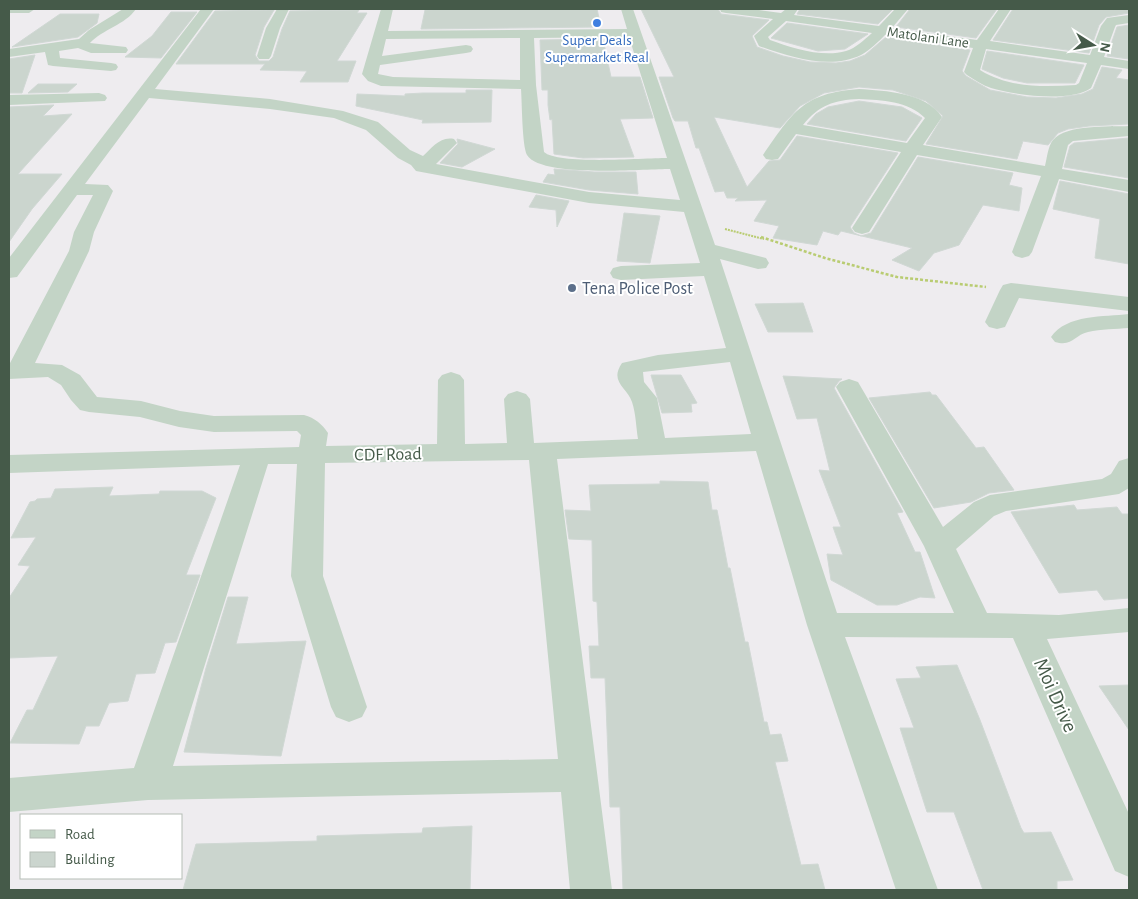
<svg xmlns="http://www.w3.org/2000/svg" width="1138" height="899" viewBox="0 0 1138 899" font-family="'Alegreya Sans',sans-serif">
<rect width="100%" height="100%" fill="#eeecef"/>
<path fill="#cbd5ce" stroke="#d0d8d4" d="M450 9H597L601 27 421 29 425 10Z
M641 9H718L721 14 769 20 752 36 757 47 783 56 810 62 836 63 850 61 865 55 886 37 970 50 962 71 966 76 990 90 1027 97 1056 98 1082 94 1093 89 1102 67 1122 70 1116 78 1129 80V124L1089 126 1068 129 1058 133 1048 145 1023 141 1017 159 926 144 943 116 926 101 893 90 859 87 824 93 800 106 780 128 714 117 747 187 769 161 780 160 797 136 898 153 850 227 854 233 861 236 871 233 918 157 1013 173 1009 185 1022 188 1019 211 983 205 959 245 934 253 919 271 892 260 912 248 841 231 838 235 823 231 817 245 773 238 779 226 754 221 767 200 735 201 738 198H727L724 191 715 192 699 148H696L688 121H675L673 118 659 77H674Z
M800 9H893L878 24 797 14Z
M910 9H997L976 38 896 27Z
M1013 9H1129V13L1106 17 1099 25 1089 53 993 40Z
M274 10 264 27 255 55 259 61H269L273 57 282 29 290 11 359 10 357 13H367L337 61H356L348 82H300L307 71 260 70 265 64H176L215 11Z
M171 12H197L161 58 125 57 152 36Z
M60 14H99L97 23 78 37 12 47Z
M787 23 868 34 845 49 818 51 771 38Z
M1129 25V59L1107 56 1117 27Z
M603 39 611 77H640L653 118 620 119 634 157 583 158 554 154 552 119 550 120 548 105V90H542L540 40Z
M987 51 1084 65 1075 83H1027L1003 78 982 69Z
M35 55 22 93H9V59Z
M38 84H77L68 92 28 93Z
M466 90H492L491 122 422 123 423 120 356 106 357 94 405 96V94L423 93H466Z
M859 101 902 107 922 118 906 141 807 124 816 114 828 107Z
M54 105 43 116 72 114 18 174H62L32 209 9 242V107Z
M1129 138V178L1064 167 1070 146 1074 143Z
M457 139 495 149 462 167 440 163 458 144Z
M554 169 594 172H636L638 194 589 190 543 182 548 174 555 175Z
M1060 181 1129 194V264L1095 258 1100 219 1053 209Z
M536 195 569 201 557 227 556 210 529 207Z
M624 213 660 216 650 263 617 261Z
M803 303 813 332H768L755 304Z
M651 375H681L697 403 691 404 692 412 662 413Z
M783 376 842 379 839 381 834 388 903 512 897 513 915 552H920L935 598 920 597 897 605H877L831 580 827 554 843 555 833 527H841L819 470 830 471 817 418 797 419Z
M930 392 932 395H936L976 448 984 447 1014 490 989 493 971 502 934 508 869 398Z
M660 481 708 482 712 510H717L728 568H730L745 642H748L764 722H767L770 735 781 734 788 761 775 762 801 865 818 864 825 890H623L620 807H610L605 678H591L589 646H599L597 602 593 601 592 540 569 539 565 510 591 511 589 485 660 484Z
M113 487 109 496 159 494 160 491H202L216 498 186 575H200L176 642 165 643 155 673 136 674 128 701 109 703 99 726H86L79 744 10 743 27 710H33L58 656 9 658V598L30 566 18 565 36 537 11 538 30 502 35 501 37 499 51 498 55 489Z
M1074 505 1077 510 1117 507 1122 514H1129V598L1104 600 1097 590 1059 593 1011 512Z
M228 597H248L236 644 306 641 281 756 184 752 206 668Z
M957 665 980 720 1021 828 1024 833 1051 832 1073 880 1057 881V890H983L954 812H927L900 728H914L896 679 921 678 916 667Z
M1129 685V730L1099 686Z
M472 826 470 890H183L196 844 317 841V836L422 833 423 828Z"/>
<g fill="none" stroke-linecap="round" stroke-linejoin="round">
<path stroke="#b9cc72" stroke-width="2" stroke-dasharray="2 1" stroke-linecap="butt" d="M725 229 764 239"/>
<path stroke="#b9cc72" stroke-width="2.5" stroke-dasharray="3 2" stroke-linecap="butt" d="M761 237 825 258 897 277 986 287"/>
<path fill="#c3d4c6" fill-rule="evenodd" d="M9 9H35L29 13H9Z
M123 9H136C125 25 103 29 90 43L126 47 128 50 126 53H91L78 48 59 51 60 58 111 63 116 64 118 67 116 70 111 71 53 66 48 65 45 52 9 57V49L79 39 89 30Z
M201 9H214L155 89 270 99 343 111 378 122 410 150 423 156C432 148 440 136 454 139L457 143 436 164 589 192 680 200 670 169C643 169 541 178 527 155 522 146 522 102 521 89L381 86 368 81 362 74 381 9H393L388 31 627 29 621 9H633L715 245 766 258 769 263 766 268 758 269 720 259 837 613H954L924 546 836 387 840 382 849 379 858 382 943 527 974 502 990 495 1102 479 1111 474 1119 461 1129 458V488L1119 494 1006 511 994 516 956 549 987 613 1059 615 1129 608V632L1047 639 1129 814V877L1115 871 1013 638 845 637 938 890H896L807 625 756 451 557 459 612 890H570L561 792 148 800 9 812V778L134 768 240 465 9 473V455L299 447 301 435 297 431 214 432 179 427 140 417 89 412 80 410 71 400 61 385 48 377 9 379V365L69 251 74 232 93 195H77L17 277 9 278V258ZM629 37 667 158C644 158 558 165 544 152L536 85 534 38ZM520 38V80L393 77 378 74 380 65 466 53 471 52 473 49 471 46 466 45 382 56 386 39ZM149 98 270 109 334 118 366 130 398 158 411 165 416 171 589 203 684 212 700 263 621 266 613 268 610 273 613 278 621 280 704 276 726 348 658 355 622 363C609 382 627 387 632 402 636 414 636 427 638 439L534 443 530 399 526 394 517 391 508 394 504 399 507 443 465 444 464 380 460 375 451 372 442 375 438 380 437 444 326 446 328 433C322 424 315 418 304 415L214 416 180 411 141 401 97 397 80 375 62 365 35 363 89 251 94 232 113 191 108 185 85 184ZM730 362 751 434 665 438 657 398 644 382 643 372ZM529 460 558 759 173 766 268 464H297L291 576 331 707 336 717 349 722 362 717 367 707 323 576 325 463Z
M277 9H289L280 28 271 56 269 59H259L257 56 266 28Z
M720 9H752L781 13 786 9H798L794 15 879 26 895 9H908L892 28 977 40 999 9H1011L990 41 1090 55 1101 26 1107 18 1129 15V23L1116 25 1115 27 1104 57 1129 61V69L1101 65 1091 88C1070 103 1015 95 991 88 982 85 975 80 967 75L964 72 973 48 885 35C878 42 870 50 861 55 830 70 790 57 759 46L754 36 773 19 726 13 721 12ZM786 21 872 33C864 40 856 48 846 51 823 58 792 48 770 40L768 37ZM986 49 1087 63 1079 83 1076 85C1043 87 1009 88 980 70Z
M859 89C886 91 925 92 942 117L923 145 1045 166C1047 158 1048 146 1053 140 1067 124 1109 127 1129 126V136L1073 141 1068 145 1062 169 1129 180V192L1059 179 1032 252 1029 256 1022 258 1015 256 1012 252 1041 176 917 155 869 232 862 234 855 232 852 228 901 152 796 134 778 159 772 160 766 159 763 155C793 112 803 93 859 89ZM859 99C882 100 908 101 925 118L907 143 803 125C819 105 834 100 859 99Z
M99 93 105 95 107 98 105 101 9 105V95Z
M1011 283 1129 297V311L1019 298 1005 327 997 329 989 327 985 322 1000 290 1003 285Z
M1129 314V328C1116 329 1101 329 1088 332 1074 335 1073 347 1055 342L1051 337C1067 314 1104 317 1129 314Z"/>
</g>
<circle fill="#3f7fe0" stroke="#fff" stroke-width="2" cx="597" cy="23" r="5"/>
<circle fill="#5c6f8a" stroke="#fff" stroke-width="2" cx="572" cy="288" r="5"/>
<g text-anchor="middle" stroke-width="4" stroke-linejoin="round" paint-order="stroke">
<g font-size="15" fill="#455a49" stroke="#fff">
<text transform="translate(928 37) rotate(8)" y="5">Matolani Lane</text>
</g>
<g font-size="15" fill="#366cbe" stroke="#fff">
<text x="597" y="45">Super Deals<tspan x="597" dy="17">Supermarket Real</tspan></text>
</g>
<g font-size="18" fill="#4e5e75" stroke="#fff" text-anchor="start">
<text x="582" y="294">Tena Police Post</text>
</g>
<g font-size="18" fill="#455a49" stroke="#fff">
<text transform="translate(388 454) rotate(-1)" y="6">CDF Road</text>
</g>
<g font-size="21" fill="#455a49" stroke="#fff">
<text transform="translate(1056 695) rotate(66)" y="7">Moi Drive</text>
</g>
</g>
<rect width="1138" height="899" fill="none" stroke="#455a49" stroke-width="20"/>
<rect x="20" y="814" width="162" height="65" fill="#ffffff" stroke="#b5bdb6"/>
<rect x="30" y="830" width="25" height="8" fill="#c3d4c6" stroke="#b5bdb6"/>
<text x="65" y="839" font-size="15" fill="#455a49">Road</text>
<rect x="30" y="852" width="25" height="15" fill="#cbd5ce" stroke="#b5bdb6"/>
<text x="65" y="864" font-size="15" fill="#455a49">Building</text>
<g transform="translate(1093 45) rotate(101)" stroke="#ffffff" stroke-width="4" paint-order="stroke">
<path d="M0-4L9 19L0 12L-9 19Z" fill="#455a49"/>
<text y="-8" font-size="14" font-weight="bold" text-anchor="middle" fill="#455a49">N</text>
</g>
</svg>
